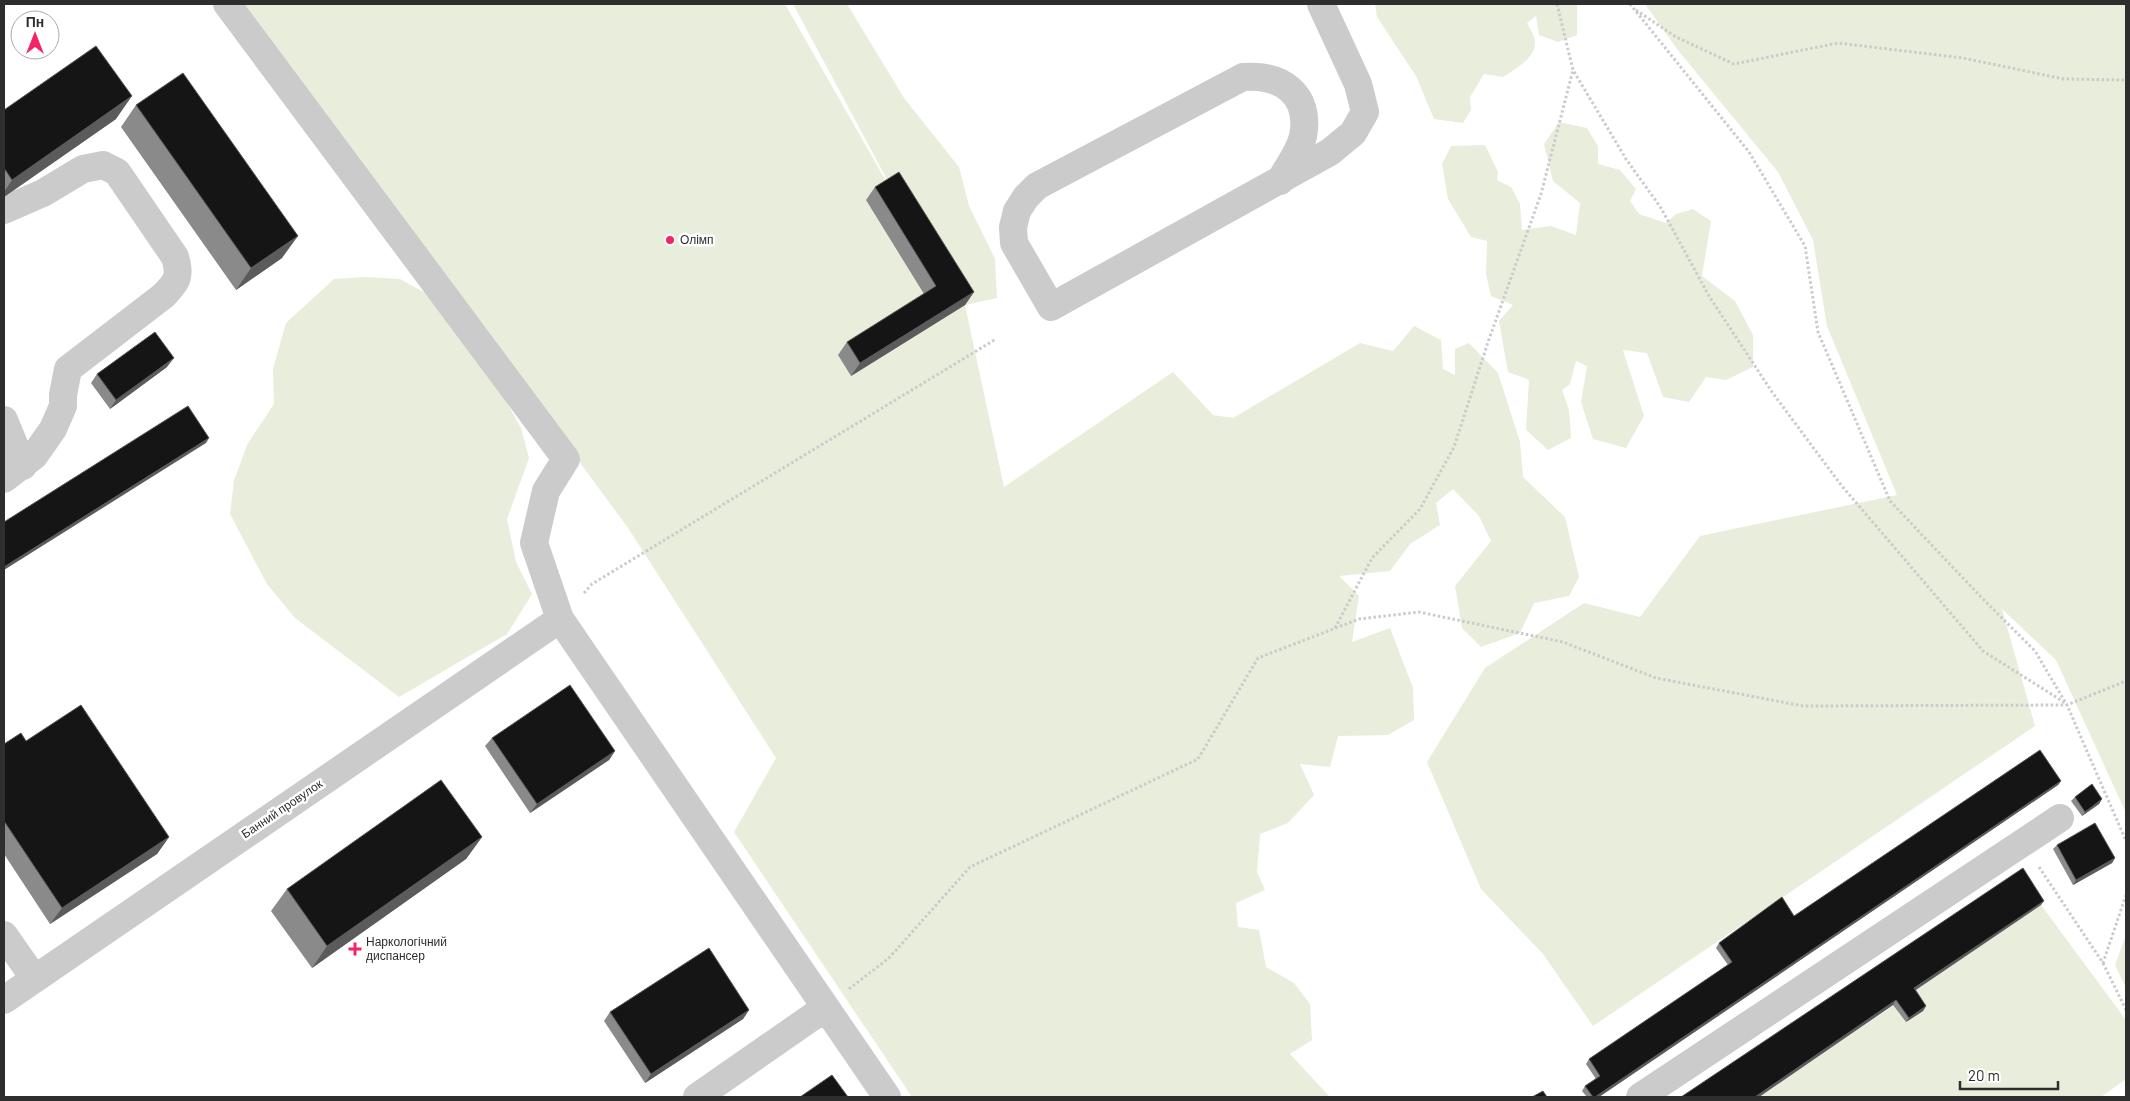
<svg xmlns="http://www.w3.org/2000/svg" width="2130" height="1101" viewBox="0 0 2130 1101" font-family="Barlow,sans-serif">
<rect width="100%" height="100%" fill="#fff"/>
<path fill="#e9eddb" d="M243 4H785L882 174 916 228 890 185 793 4H847L904 98 959 167 969 206 995 259 997 298 965 305 1004 487 1173 372 1213 415 1233 418 1360 343 1393 351 1414 326 1441 340 1443 369 1455 375V349L1469 343 1498 373 1520 442 1523 477 1565 517 1579 577 1569 596 1534 603 1520 633 1481 647 1462 628 1455 586 1491 541 1479 516 1453 489 1436 503 1440 525 1410 544 1390 571 1339 576 1359 596 1352 642 1390 628 1413 688 1414 720 1388 735 1338 736 1330 767 1300 764 1314 795 1288 823 1260 834 1257 872 1265 890 1236 903 1238 927 1259 930 1266 967 1294 983 1310 1004 1312 1040 1290 1054 1330 1097H912L734 832 776 758 628 528Z
M1375 4H1577V35L1558 42 1539 35 1536 16 1527 23C1530 29 1535 36 1535 42 1536 58 1515 69 1503 77L1484 74 1470 97 1471 110 1463 123 1434 119 1416 76 1377 17Z
M1645 4H2126V813L2056 660 2002 609 2035 726 1593 1026 1543 954 1481 889 1427 762 1485 668 1584 603 1640 617 1700 536 1897 495 1827 326 1813 240 1778 172 1677 49Z
M1559 122 1587 128 1598 146V164L1620 170 1636 189 1630 201 1639 214 1666 223 1676 214 1693 209 1711 221 1702 276 1735 301 1753 335V367L1726 380 1706 377 1689 402 1663 397 1647 353 1623 350 1644 416 1626 448 1593 439 1581 402 1587 366 1576 361 1570 384 1562 390 1569 410 1571 438 1548 450 1526 430 1529 380 1508 372 1499 321 1513 305 1491 296 1486 274 1487 241 1471 237 1448 199 1442 164 1451 146 1485 145 1498 172 1497 180 1511 187 1520 204 1522 230 1551 226 1576 235 1580 203 1553 181 1544 144Z
M366 277 400 279 436 299 479 352 521 428 529 458 507 519 516 562 532 594 507 634 399 697 295 618 267 584 230 514 234 480 248 443 274 404 273 369 286 323 334 279Z
M2041 905 2126 1020V1079L2101 1097H1759Z
M2126 935V988L2115 965Z"/>
<g fill="none" stroke-linecap="round" stroke-linejoin="round">
<path stroke="#cbcbcb" stroke-width="3" stroke-dasharray="2.5 2.5" stroke-linecap="butt" d="M1557 4 1573 70 1626 159 1661 208 1709 296 1772 392 1841 485 1983 651 2067 704
M1630 4 1749 152 1805 246 1818 332 1890 501 1981 597 2035 651 2067 705 2126 841
M1636 10 1676 37 1734 64 1838 43 1963 58 2064 79 2126 80
M584 593 592 584 996 339
M1335 628 1372 558 1420 509 1454 447 1488 342 1541 194 1573 70
M2039 867 2103 963 2126 895
M2103 963 2126 1010
M849 989 889 958 970 867 1198 759 1258 658 1359 619 1419 612 1563 642 1656 678 1803 706 2067 705 2126 681"/>
<path stroke="#cbcbcb" stroke-width="28" d="M227 4 566 459 546 491 534 543 560 619 887 1097
M1280 181C1287 168 1300 151 1303 136 1311 94 1281 74 1243 77L1037 186 1026 197 1017 211 1013 227 1014 243 1051 307 1330 152 1353 133 1365 112 1358 84 1321 4
M4 210 43 193 83 169 103 165 117 172 175 257C181 277 177 282 163 296L68 369 63 395V406L53 429 34 456 4 479
M4 420 23 466
M4 935 34 978
M4 1000 560 619
M697 1097 825 1008
M1640 1097 2060 818"/>
</g>
<path fill="#8a8a8a" d="M136 105 282 258 236 290 121 127Z
M4 110 116 119 4 197Z
M875 187 974 292 965 305 851 376 838 355 847 342 924 294 866 200Z
M167 367 110 409 91 383 97 374Z
M492 738 615 751 609 760 530 813 485 746Z
M26 741 169 837 157 854 50 924 4 854V744Z
M2061 781 2058 785 1599 1097H1587L1582 1091 1585 1086 1596 1079 1586 1064 1589 1059 1728 965 1716 948 1719 943 1794 916Z
M2075 797 2102 799 2099 804 2082 816 2071 801Z
M482 837 466 859 312 968 271 911 287 889Z
M2057 845 2115 858 2112 863 2073 885 2053 849Z
M2041 905 1916 990 1926 1006 1923 1011 1906 1022 1893 1005 1759 1097H1681Z
M749 1010 743 1019 645 1083 604 1021 610 1012Z"/>
<path fill="#5b5b5b" d="M132 96 116 119 4 197V192L12 180Z
M298 236 282 258 236 290 251 268Z
M974 292 965 305 851 376 860 363Z
M174 358 167 367 110 409 116 400Z
M209 438 206 443 4 570V567Z
M615 751 609 760 530 813 537 804Z
M2061 781 2058 785 1599 1097H1595Z
M2102 799 2099 804 2082 816 2085 812Z
M169 837 157 854 50 924 62 908Z
M482 837 466 859 312 968 327 946Z
M2115 858 2112 863 2073 885 2076 880Z
M2044 901 2041 905 1911 993 1914 988Z
M1896 1000 1893 1005 1759 1097H1755Z
M1926 1006 1923 1011 1906 1022 1909 1018Z
M749 1010 743 1019 645 1083 651 1074Z"/>
<path fill="#151515" stroke="#5b5b5b" d="M96 46 132 96 12 180 4 168V110Z
M183 73 298 236 251 268 136 105Z
M899 172 974 292 860 363 847 342 936 286 875 187Z
M155 332 174 358 116 400 97 374Z
M188 406 209 438 4 567V522Z
M570 685 615 751 537 804 492 738Z
M81 705 169 837 62 908 4 821V744L21 733 26 741Z
M2040 750 2061 781 1595 1097H1593L1585 1086 1600 1076 1589 1059 1732 962 1719 943 1782 897 1794 916Z
M441 780 482 837 327 946 287 889Z
M2092 784 2102 799 2085 812 2075 797Z
M2095 823 2115 858 2076 880 2057 845Z
M2023 868 2044 901 1914 988 1926 1006 1909 1018 1896 1000 1755 1097H1681Z
M709 948 749 1010 651 1074 610 1012Z
M832 1075 848 1097H800Z
M1543 1091 1547 1097H1532Z"/>
<g fill="#f32364" stroke="#fff" stroke-width="2">
<circle cx="670" cy="240" r="5"/>
<path d="M352.5 941.5h5v5h5v5h-5v5h-5v-5h-5v-5h5z"/>
</g>
<g text-anchor="middle" stroke-width="5" stroke-linejoin="round" paint-order="stroke">
<g font-size="12" fill="#2e2e2e" stroke="#fff" text-anchor="start">
<text x="680" y="244">Олімп</text>
<text x="366" y="946">Наркологічний<tspan x="366" dy="14">диспансер</tspan></text>
</g>
<g font-size="12" fill="#2e2e2e" stroke="#fff">
<text transform="translate(282 809) rotate(-34)" y="4">Банний провулок</text>
</g>
</g>
<rect width="2130" height="1101" fill="none" stroke="#2e2e2e" stroke-width="10"/>
<g transform="translate(35 35)"><circle r="24" fill="#ffffff" stroke="#ababab"/>
<path d="M0-4L9 19L0 12L-9 19Z" fill="#f32364"/>
<text y="-8" font-size="14" font-weight="bold" text-anchor="middle" fill="#2e2e2e">Пн</text>
</g>
<path d="M1960 1081v8h98v-8" fill="none" stroke="#2e2e2e" stroke-width="2.5"/>
<text x="1968" y="1081" font-size="15" fill="#2e2e2e" stroke="#ffffff" stroke-width="4" paint-order="stroke">20 m</text>
</svg>
